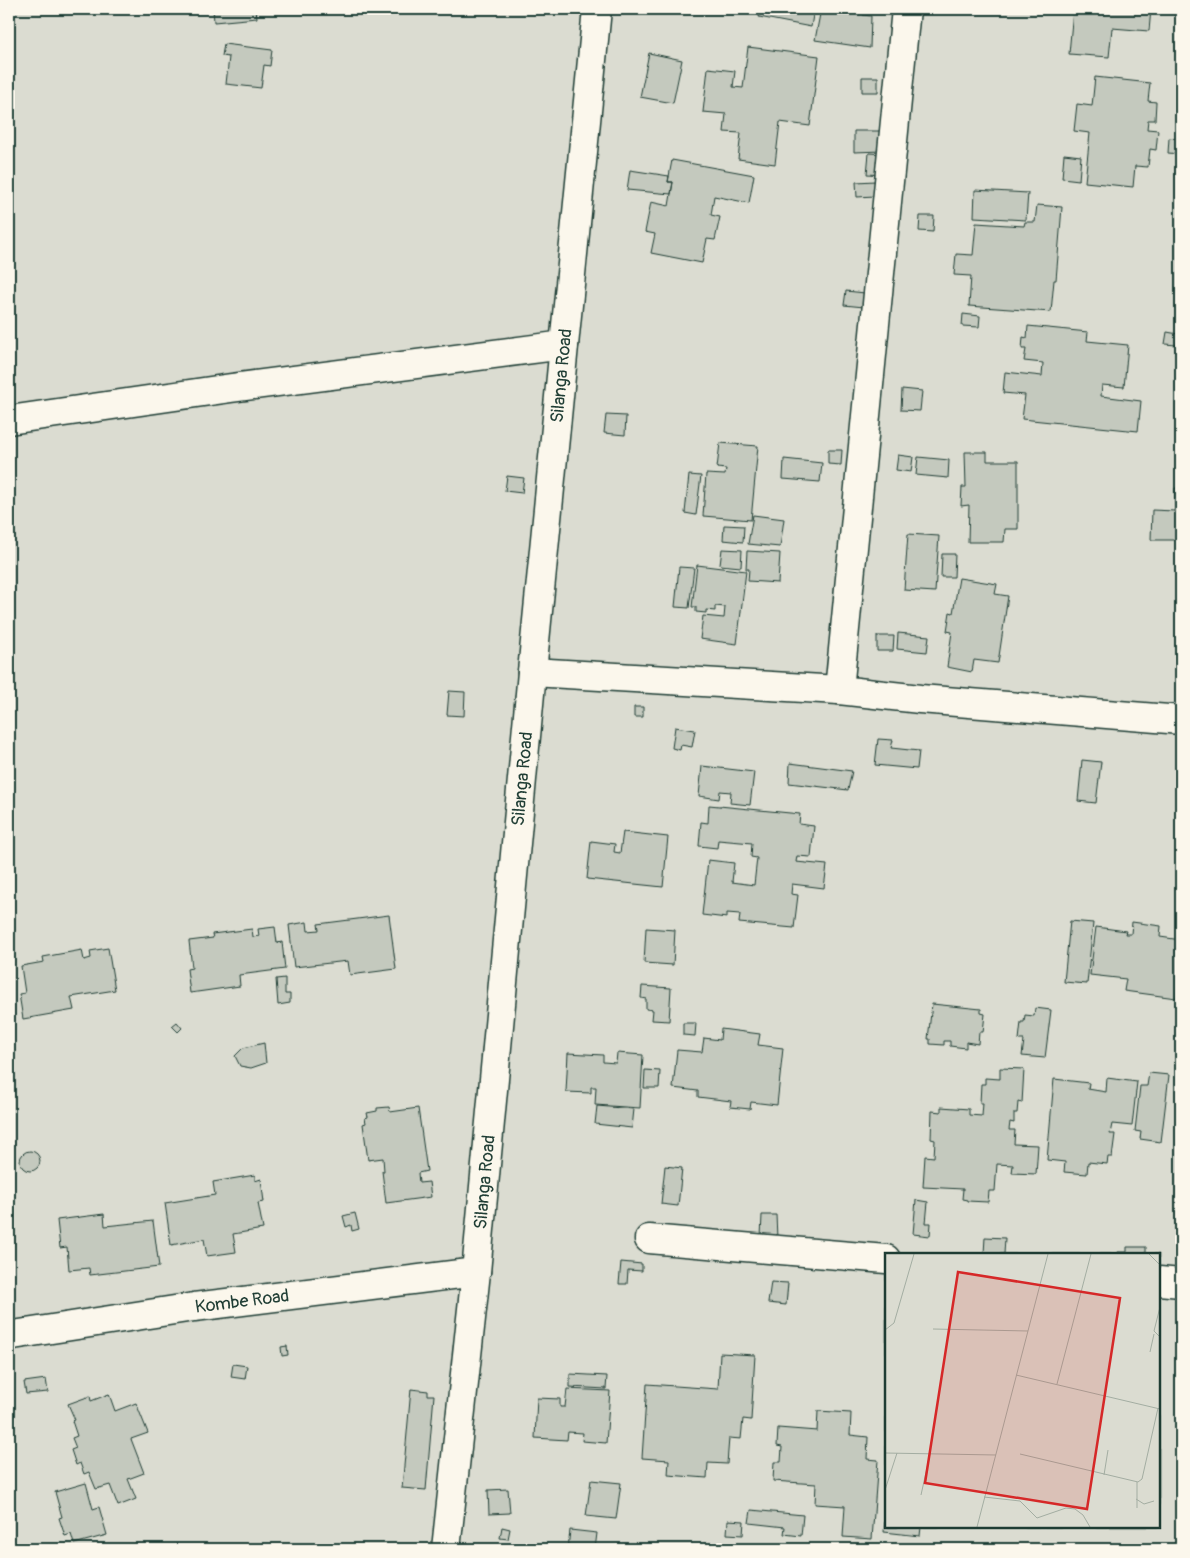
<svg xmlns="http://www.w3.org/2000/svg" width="1190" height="1558" viewBox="0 0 1190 1558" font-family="Pangolin,sans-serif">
<rect width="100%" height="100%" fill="#fbf7ec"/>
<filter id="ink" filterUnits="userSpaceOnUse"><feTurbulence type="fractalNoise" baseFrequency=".02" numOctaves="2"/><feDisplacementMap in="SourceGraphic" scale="10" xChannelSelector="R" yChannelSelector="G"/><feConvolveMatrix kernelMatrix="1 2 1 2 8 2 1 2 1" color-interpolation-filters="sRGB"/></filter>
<g filter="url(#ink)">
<path fill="#dbdcd1" stroke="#7d8c82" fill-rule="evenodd" d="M9 9H1181V1549H9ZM886 1254H1159V1527H886Z"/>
<path fill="#c4c9be" stroke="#1f3d34" d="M213 9H256L257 18 214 22Z
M760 9H814L811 27 759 17Z
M821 9 848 11 850 9H860L863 15 871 16 870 48 815 40Z
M1060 9H1151L1149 31 1112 28 1109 57 1069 54 1073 10Z
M224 44 272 50 270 66 264 65 261 88 226 84 229 57 222 56Z
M748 47 819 56 810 126 780 122 775 164 738 159 741 133 724 132 726 114 703 112 708 68 735 71 733 87 743 88Z
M649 53 682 60 673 103 640 97Z
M862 77H878V92H862Z
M1095 77 1150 83 1148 101 1156 102 1155 120H1148L1147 129 1158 130 1156 150 1150 149 1148 167 1135 166 1133 187 1085 182 1090 133 1074 131 1077 104 1092 106Z
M9 117 15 118 13 130H9Z
M854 131H881L882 151 854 152Z
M1169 138 1181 139 1180 154 1168 153Z
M869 153 885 154 884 175 867 174Z
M1064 154 1081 156 1079 180 1062 178Z
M672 160 754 175 749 203 714 196 711 215 720 217 715 240 707 239 702 263 651 253 655 234 645 232 651 202 669 206 673 182H668Z
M630 170 669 176 668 182H673L671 194 627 190Z
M875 181V196L857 197 856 182Z
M975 190 1028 193 1026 220 974 217Z
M1037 205 1062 207 1056 280H1054L1051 312 969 306 971 276 954 275 956 254 973 255 976 223 1024 226 1025 222H1035Z
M920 216H934L933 232 919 231Z
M846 291 865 293 864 307 844 305Z
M963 314 980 316 979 327 962 326Z
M1028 326 1088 332 1087 341 1128 345 1124 387 1102 385 1101 396 1141 401 1138 431 1022 419 1025 395 1003 393 1005 372 1042 376 1043 363 1024 361 1026 349H1022L1023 337 1027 338Z
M1167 332 1178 334 1176 345 1165 344Z
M902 389 922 391 920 411 901 410Z
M606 415 626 416 625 435 604 433Z
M720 443 758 446 751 520 703 516 706 474 725 475 726 469 717 468Z
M828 450H842L841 465 828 464Z
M965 452H987V461H1018V529H1005L1004 542H968L969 505 961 506 962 487H966Z
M898 455 913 457 911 472 896 470Z
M918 457 949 460 948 478 916 475Z
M784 459 822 463 820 482 783 479Z
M689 475 701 476 696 515 685 513Z
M507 476 524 478 522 493 505 491Z
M1175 488H1181V540H1151L1152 510 1175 511Z
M753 515 784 519 780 547 748 544Z
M724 525 744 526 743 542 723 540Z
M908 534 939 536 935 592 904 590Z
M722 549 742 550 741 567 720 565Z
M747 551 780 553 778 583 748 581 749 569H746Z
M942 554H955L954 577H941Z
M697 565 746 571 737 644 700 639 703 616 724 618 725 607 715 606V611L706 610V613L696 612V607H692Z
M679 567 694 568 689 608 675 607Z
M959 578 997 584 995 594 1008 596 998 663 974 660 972 672 947 667 952 632 947 631 950 612 953 613Z
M898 633 929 636 927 652 897 649Z
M877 636H894L893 651H877Z
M449 691 465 692 464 716 447 715Z
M634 707H643V717H634Z
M675 727 695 730 692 747 681 745 680 750 672 748Z
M878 739 893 740 891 748 919 751 917 769 875 765Z
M1082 760 1101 762 1096 803 1078 801Z
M790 763 852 771 848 790 789 783Z
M702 766 754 772 750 805 730 803 731 792 720 791 719 799 699 796Z
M709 805 800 814 799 824 814 826 811 857 797 856 796 862 827 865 824 888 792 884 791 894 798 895 794 928 739 923 740 914 727 913V918L702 915 708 860 734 863 732 882 754 885 757 858 751 857 752 843 718 840 717 848 699 846 701 822 708 823Z
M623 832 668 837 663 887 587 879 591 841 615 844 614 852 620 853Z
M389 915 396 969 350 975 348 961 294 967 289 925 307 922 308 931 319 930 318 924Z
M1070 921 1093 923 1087 984 1064 982Z
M1132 922 1161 926 1160 937 1181 940V955L1176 998 1124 991 1126 979 1090 975 1096 927 1126 931 1125 934H1131Z
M275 927 277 943 282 942 285 969 239 975 240 986 190 993 187 969 192 968 189 941 213 938 212 934 252 929 253 937 259 936 258 929Z
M646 928 675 930 673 965 644 963Z
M108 948 115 990 71 997 74 1010 23 1019 19 994 25 993 21 966 44 962 43 957 82 950 84 960 91 958 90 951Z
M285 978V994H290V1003L278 1005 276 979Z
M642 986 671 988 669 1021 652 1020 653 1010 646 1009V999L641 998Z
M932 1004 981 1009V1013L985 1014 983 1032H979L978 1044 966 1042V1048L950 1046V1041H944V1045L930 1044V1039H928Z
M1035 1008 1051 1010 1045 1058 1022 1056 1024 1040H1019L1021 1022H1024L1025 1015 1034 1016Z
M177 1022 182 1028 178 1032 172 1026Z
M683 1023H696L695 1036 683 1035Z
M721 1029 760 1034 758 1045 783 1048 777 1105 751 1102 750 1109 730 1107 731 1101 698 1097V1091L673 1088 677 1050 702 1052 704 1038 720 1040Z
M264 1043 266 1063 251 1068 240 1066 235 1056 243 1048Z
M568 1053 603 1055V1062L616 1063 617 1053 643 1055 640 1108 595 1105 596 1087H591V1093L566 1092Z
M1000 1068 1024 1069 1022 1103 1018 1102 1017 1113H1014V1123L1010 1122 1009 1130H1015L1014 1144 1038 1145 1036 1174 1012 1173 1013 1165 997 1164 995 1191H989L988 1202 967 1201V1200L962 1199 963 1189 923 1187 925 1156 934 1157 935 1140 931 1139 932 1111 941 1112V1107L969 1109V1115L982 1116 983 1103H980L981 1084H985V1078L1000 1079Z
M645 1070 660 1071 659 1088H644Z
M1149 1073 1169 1075 1161 1142 1140 1139 1141 1132 1135 1131 1140 1086H1147Z
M1107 1078 1137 1082 1132 1126 1112 1124 1110 1134H1115L1112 1157H1108L1107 1164 1088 1162 1087 1174 1064 1172 1065 1162 1047 1160 1054 1079 1089 1083 1088 1089 1106 1092Z
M597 1106 634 1109 632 1128 595 1124Z
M389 1107 390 1112 418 1108 427 1171 418 1173 419 1183 429 1182 431 1197 386 1203 382 1171H384L383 1158 368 1160 363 1124 366 1123 365 1118 368 1117 367 1113 377 1111V1108Z
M20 1161a10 10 0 1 1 20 0a10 10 0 1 1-20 0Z
M665 1166 682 1168 678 1206 661 1204Z
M255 1175V1181L261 1179 264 1202 258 1203 263 1229 233 1234 236 1252 207 1256 204 1239 171 1245 165 1203 215 1195 213 1182Z
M916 1200 928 1202 926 1223H931L930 1236 913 1234Z
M355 1213 359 1229 352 1231 351 1225 346 1227 343 1216Z
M104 1214 105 1226 153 1221 159 1267 90 1275 89 1268 69 1270 67 1247 60 1248 57 1220Z
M762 1215H776L777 1238 761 1237Z
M985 1237 1005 1238 1004 1254H984Z
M1127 1247H1146V1254H1118V1252H1127Z
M621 1262 642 1264V1271L628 1270 627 1284H619Z
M771 1282 788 1283 786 1305 768 1303Z
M287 1346 288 1355 282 1356 281 1347Z
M720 1353 755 1355 751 1420 743 1419 741 1439 729 1438 727 1464 708 1463 707 1478 668 1475 669 1460 642 1458 647 1384 718 1389Z
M233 1364 247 1366 245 1379 231 1377Z
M570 1374 607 1376 606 1389 570 1387Z
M46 1379 48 1392 26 1394 24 1382Z
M411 1389 428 1391V1395H434L426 1490 402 1488Z
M567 1389 610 1391 606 1443 582 1441 583 1433 568 1432 567 1440 535 1438 537 1398 560 1399V1407H565Z
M109 1394 115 1411 136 1403 148 1433 131 1439 144 1473 128 1479 136 1499 118 1506 110 1485 96 1489 89 1472 84 1474 80 1463 76 1465 71 1450 76 1448 72 1438 77 1436 72 1421 75 1420 68 1404 90 1396 91 1401Z
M818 1411 851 1413 850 1435 868 1437 867 1459 878 1460 872 1539 843 1537 845 1506 815 1504 816 1484 773 1481 774 1462H781L782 1447 777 1446 778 1428 817 1431Z
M591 1480 621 1483 616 1519 586 1516Z
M86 1483 93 1509 99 1507 107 1535 74 1544 71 1534 65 1536 59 1518 62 1517 55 1492Z
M508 1489 510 1513 489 1514 488 1490Z
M886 1504V1527H921L920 1536 884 1532Z
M751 1510 803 1515 801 1536 784 1534 785 1527 749 1523Z
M728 1520 744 1521 743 1535 727 1534Z
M502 1527 510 1529 508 1539 500 1538Z
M570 1530 597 1533 595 1549H568Z
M517 1545 541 1546 540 1549H516Z"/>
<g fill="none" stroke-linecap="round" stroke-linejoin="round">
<g stroke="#1f3d34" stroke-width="31">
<g id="street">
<path d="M9 420 231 388 564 345"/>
<path d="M532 672 839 690 920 699 1181 720"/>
<path d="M839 690 906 9"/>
<path d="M649 1239 886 1259"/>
<path d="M1159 1281 1181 1283"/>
<path id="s1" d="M9 1337 13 1335 194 1307 476 1272"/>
<path id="s2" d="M446 1549 476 1272 532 672 597 9"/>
</g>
</g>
<use href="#street" stroke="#fbf7ec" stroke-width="28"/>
</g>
</g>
<g text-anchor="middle" stroke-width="4.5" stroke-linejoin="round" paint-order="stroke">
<g font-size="18" fill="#1f3d34" stroke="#fbf7ec">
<text dy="6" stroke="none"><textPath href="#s2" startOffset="1179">Silanga Road</textPath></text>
<text dy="6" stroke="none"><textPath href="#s2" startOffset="774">Silanga Road</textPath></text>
<text dy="6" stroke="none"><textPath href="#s2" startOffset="369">Silanga Road</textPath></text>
<text dy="6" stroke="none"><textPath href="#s1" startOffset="236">Kombe Road</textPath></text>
</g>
</g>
<g transform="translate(885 1253)">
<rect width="275" height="275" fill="#fbf7ec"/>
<path d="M0 1H275V274H0Z" fill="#dbdcd1"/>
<path fill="none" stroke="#a3ada2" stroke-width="1" d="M264 1 275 12M275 54 269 78 275 84M48 76 143 78M0 77 9 70 29 1M265 99 269 81M131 122 275 156M172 131 206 1M0 200 111 202M135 201 253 229 257 226 273 155M219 222 223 197M252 229V255M0 237 12 200M36 242 45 201M99 244 135 248 152 265 181 255 190 256 198 262 205 274M251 246 259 251 269 248M92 274 163 1"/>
<path fill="#d62828" fill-opacity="0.15" stroke="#d62828" stroke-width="2.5" d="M73 19 235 45 202 256 40 230Z"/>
<rect width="275" height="275" fill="none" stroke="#1f3d34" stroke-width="2.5"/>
</g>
<rect width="1190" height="1558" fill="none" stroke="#fbf7ec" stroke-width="30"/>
<rect x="15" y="15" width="1160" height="1528" fill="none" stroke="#1f3d34" stroke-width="2" filter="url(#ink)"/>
</svg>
